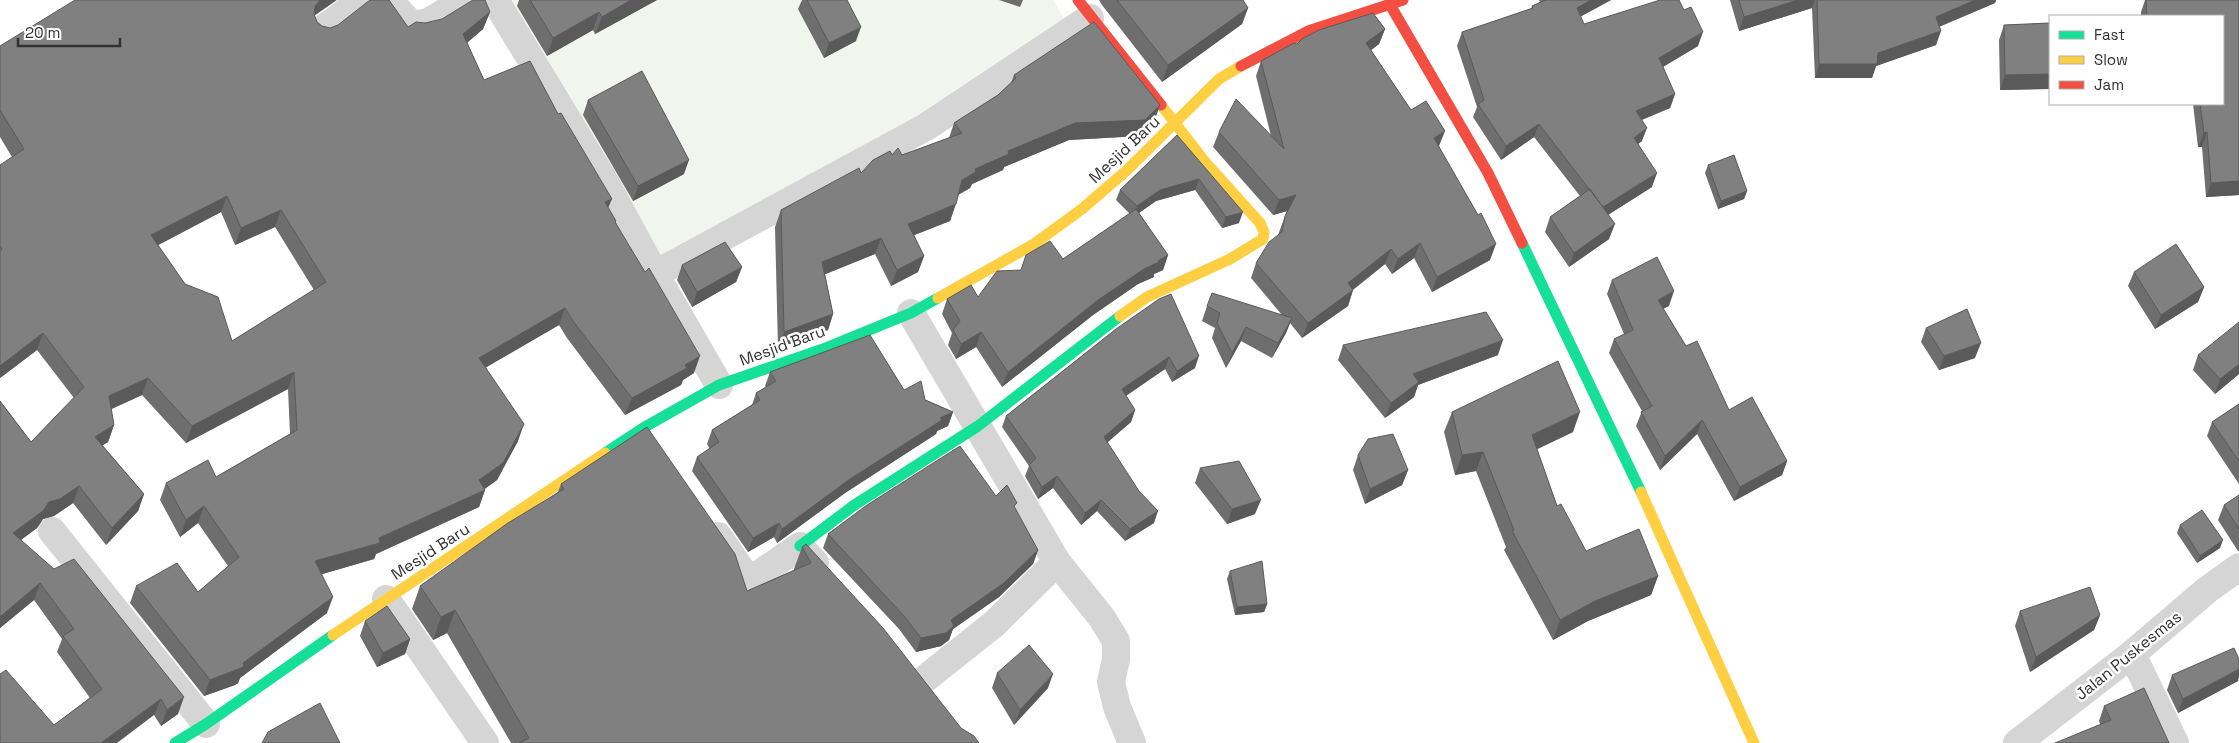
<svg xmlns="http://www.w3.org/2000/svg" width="2239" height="743" viewBox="0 0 2239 743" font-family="'Space Grotesk',sans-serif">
<rect width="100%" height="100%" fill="#fff"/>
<path fill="#f0f6ed" d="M506 0H1053L1076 39 635 274Z"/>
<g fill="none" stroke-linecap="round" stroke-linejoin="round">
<path stroke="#d5d5d5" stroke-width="28" d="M389 0 408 21 415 25 428 22 466 0
M495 0 605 182 655 274 719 385
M323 29 362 0
M655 274 926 127 1090 18
M911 313 1057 562 1102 618 1116 641V659L1111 682 1117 707 1132 743
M52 531 206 724
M718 536 742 571 751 577 758 575 800 546 815 563
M386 599 485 743
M2132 654 2175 743
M921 682 994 624 1057 562
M2017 743 2132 654 2207 590 2239 567"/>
<path stroke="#16e098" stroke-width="11" d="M1522 243 1641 492
M605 453 643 428 719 385 823 349 911 313 938 298
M800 546 853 506 978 426 1120 316
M175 743 206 724 333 635"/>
<path stroke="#ffcf43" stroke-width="11" d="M938 298 1034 244 1082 209 1126 171 1219 79 1241 66
M1120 316 1147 297 1230 259 1263 239 1264 232 1260 223 1206 163 1161 105
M1641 492 1754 743
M333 635 605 453"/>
<path stroke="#f24e42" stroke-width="11" d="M1078 0 1161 105
M1389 3 1488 173 1522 243
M1241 66 1308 31 1403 0"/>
</g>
<path fill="#6e6e6e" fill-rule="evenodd" d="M519 0H657L595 34 593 30 547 56 517 6Z
M802 0H847L856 41 824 58 798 9Z
M999 0H1023L1020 7Z
M1099 0H1242L1248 8 1242 24 1162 82 1102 5Z
M1539 0H1611L1580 17 1584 24 1698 46 1663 67 1675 94 1670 108 1642 120V141L1638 144 1652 187 1608 215 1609 239 1569 267 1545 232 1550 217 1580 196 1534 137 1501 160 1473 117 1477 107 1457 46 1462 32 1531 9 1532 6 1540 2Z
M1730 0H1996L1995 3 1939 27 1936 45 1876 66 1872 78H1815L1812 8 1739 31Z
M2145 0H2239V195L2206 197 2202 147H2198L2193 104H2223V16H2141V12Z
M490 12 483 29 467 43 484 80 608 208 616 221V223L694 373 683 380 681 385 625 415 567 338 559 325 486 367 518 441 497 480 484 489 485 490 479 507 376 554 374 559 322 574 327 613 240 678 238 683 235 685 204 696 130 603 136 586 198 592 228 566 198 523 180 537 160 500 166 483 216 477 290 434 288 389 186 443 142 395 111 409 114 425 108 442 102 445 144 494 138 511 106 545 73 503 54 516 43 519 37 528 21 540 178 714 161 726 154 715 54 725 90 698 57 652 62 639 34 600 0 628V401L31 442 74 398 37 350 0 378V165L12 157 0 137V46L314 16 317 22 322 26 330 28 408 27 425 23ZM221 212 235 245 275 227 314 290 232 341 185 284 158 245Z
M2050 23V89L2000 90 1999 40 2004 25Z
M1385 29 1379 44 1371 50 1411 110 1439 146 1490 260 1432 292 1414 258 1392 274 1385 264 1353 290 1348 306 1302 338 1290 323 1286 333 1272 358 1241 341 1226 368 1212 338 1215 328 1202 321 1207 306 1282 315 1251 278 1256 263 1278 235 1285 216 1287 211 1273 215 1213 147 1219 132 1271 136 1256 76 1261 61 1297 44Z
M1014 75 1154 122 1139 136 1069 140 1004 167 1003 170 972 184 970 188 958 195 950 221 914 235 924 256 918 272 891 286 875 254 825 274 833 314 828 330 778 348 775 227 781 210 861 173 892 155H902L949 138 954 123 998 95 1011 83Z
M588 100 684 174 633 201 583 115Z
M1177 135 1239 223 1222 228 1195 190 1156 201 1139 213 1168 255 1163 270 1154 274V277L1138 284 1093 315 1002 387 976 347 956 359 948 345 952 333 942 314 947 299 978 297 1021 270 1026 255 1063 259 1130 214 1116 200 1120 190Z
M1708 165 1747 191 1744 199 1718 209 1705 173Z
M682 265 742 267 736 282 692 307 677 280Z
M2134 272 2204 287 2198 302 2155 329 2128 286Z
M1612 280 1669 306 1663 308 1686 346 1729 410 1787 461 1782 475 1734 501 1697 434 1660 470 1636 426 1642 411 1609 353 1614 339 1624 334 1607 294Z
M1926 328 1975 358 1939 370 1921 342Z
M1116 329 1195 368 1172 382 1165 369 1126 396 1135 410 1131 422 1107 442 1154 523 1125 541 1097 511 1081 525 1053 488 1038 499 1025 476 1029 466 1002 427 1006 416Z
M1343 345 1498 355 1418 385 1414 397 1385 418 1338 360Z
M2198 355 2239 374 2215 394 2193 370Z
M770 372 904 390 953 412 948 426 937 431 936 434 845 493 777 543 774 537 748 552 692 471 697 457 710 449 707 444 712 430 752 405 756 393 766 387 765 386Z
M2239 404V484L2207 436 2212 422Z
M1452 412 1573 432 1537 449 1557 506 1586 551 1658 576 1651 595 1588 621 1553 640 1504 550 1506 547 1476 471 1455 475 1444 432Z
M1358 455 1408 470 1402 485 1365 504 1353 470Z
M1200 468 1255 514 1227 524 1195 483Z
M561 484 747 591 794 570V569L802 547 961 728 979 743H511L447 633 433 640 412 609 420 586 558 492Z
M2239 495V551H2238L2218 520 2224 505Z
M996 496 1015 509 1038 550 1033 564 999 597 953 629 949 640 941 646 916 652 899 629 823 548 828 534Z
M2180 525 2220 548 2197 563 2177 533Z
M1230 571 1267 604 1264 612 1235 615 1227 579Z
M2020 611 2100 615 2094 630 2030 672 2015 626Z
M365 621 410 639 405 654 377 667 360 636Z
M997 673 1048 688 1014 725 992 688Z
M2172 675 2238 681 2178 713 2167 690Z
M2104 706 2169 743 2100 724 2099 721Z"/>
<path fill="#5a5a5a" d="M320 0H337L314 16 315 6Z
M631 0H657L595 34 602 17Z
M1591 0H1611L1572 21 1577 8Z
M1798 0H1815L1812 8 1739 31 1744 17Z
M1975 0H1996L1995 3 1931 30 1936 17Z
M1248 8 1242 24 1162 82 1168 65Z
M490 12 483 29 457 51 463 34Z
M599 12 593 30 547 56 553 38Z
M861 27 856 41 824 58 829 43Z
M1385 29 1379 44 1361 58 1366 43Z
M1941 31 1936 45 1876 66 1872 78H1815L1819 64 1878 53Z
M1703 32 1698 46 1654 72 1659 58Z
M2050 74V89L2000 90 2005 75Z
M1675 94 1670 108 1631 124 1636 111Z
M1160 105 1154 122 1139 136 1069 140 1004 167 1003 170 972 184 970 188 956 196 962 180 975 169 1008 151 1075 123Z
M1539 124 1534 137 1501 160 1506 146Z
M1647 128 1642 141 1629 151 1634 138Z
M1445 131 1439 146 1428 153 1434 138Z
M2207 132 2202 147H2198L2204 133Z
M689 160 684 174 633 201 638 186Z
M1657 173 1652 187 1598 221 1603 207Z
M1199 179 1195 190 1156 201 1133 217 1137 206 1160 190Z
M2239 181V195L2206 197 2211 183Z
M1747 191 1744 199 1718 209 1721 201Z
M1296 195 1291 210 1273 215 1279 200Z
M227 196 221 212 145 252 151 235Z
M612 199 605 215V202Z
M956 204 950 221 902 240 908 224Z
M281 210 275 227 235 245 241 228Z
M1243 212 1239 223 1222 228 1226 217Z
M1615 224 1609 239 1569 267 1574 253Z
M881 238 875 254 816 278 822 262Z
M1420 243 1414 258 1392 274 1398 259Z
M1496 244 1490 260 1432 292 1437 277Z
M1391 249 1385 264 1342 298 1348 283Z
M1168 255 1163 270 1154 274V277L1138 284 1093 315 1002 387 1008 372 1098 300 1144 269Z
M924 256 918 272 891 286 897 270Z
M742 267 736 282 692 307 697 292Z
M2204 287 2198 302 2155 329 2161 315Z
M1353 290 1348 306 1302 338 1308 323Z
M1674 291 1669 306 1653 314 1658 300Z
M565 308 559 325 473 375 479 358Z
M833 314 828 330 778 348 784 332Z
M1292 318 1286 333 1272 358 1278 343Z
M1246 327 1241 341 1226 368 1232 353Z
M981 332 976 347 956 359 961 344Z
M43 333 37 350 0 378V366Z
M1503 340 1498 355 1418 385 1414 397 1385 418 1391 403 1413 374Z
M1981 343 1975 358 1939 370 1944 356Z
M700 356 694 373 683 380 681 385 625 415 632 398Z
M1199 356 1195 368 1172 382 1177 371Z
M1169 357 1165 369 1118 401 1122 389Z
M2239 364V374L2215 394 2220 379Z
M294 372 288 389 186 443 192 426Z
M148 378 142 395 103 413 109 396Z
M1135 410 1131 422 1100 449 1104 437Z
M953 412 948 426 937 431 936 434 845 493 777 543 782 529 850 479 940 418Z
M1580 412 1573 432 1525 455 1532 435Z
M1702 420 1697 434 1660 470 1665 456Z
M524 424 518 441 497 480 478 494 485 490 479 507 376 554 374 559 309 578 315 561 379 538Z
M114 425 108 442 89 454 95 437Z
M1483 452 1476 471 1455 475 1462 455Z
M1787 461 1782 475 1734 501 1740 487Z
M1408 470 1402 485 1365 504 1370 489Z
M1057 476 1053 488 1038 499 1042 487Z
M79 486 73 503 54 516 43 519 37 528 7 550 13 533 49 502Z
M144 494 138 511 106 545 112 528Z
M1101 500 1097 511 1081 525 1085 513Z
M1261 500 1255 514 1227 524 1232 509Z
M204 506 198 523 180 537 186 520Z
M1158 511 1154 523 1125 541 1130 529Z
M779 523 774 537 748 552 753 538Z
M2223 540 2220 548 2197 563 2200 556Z
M1038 550 1033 564 999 597 953 629 949 640 941 646 916 652 921 638Z
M1658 576 1651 595 1588 621 1553 640 1560 620 1595 601Z
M40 583 34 600 0 628V617Z
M333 597 327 613 240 678 238 683 235 685 204 696 210 680 243 663Z
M1267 604 1264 612 1235 615 1237 607Z
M455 610 447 633 433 640 441 617Z
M2100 615 2094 630 2030 672 2036 657Z
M410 639 405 654 377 667 383 653Z
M2239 669V677L2238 681 2178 713 2183 699Z
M1053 674 1048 688 1014 725 1020 710Z
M184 697 178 714 161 726 167 710Z
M161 699 154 715 117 743H102V742Z"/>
<path fill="#808080" stroke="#5a5a5a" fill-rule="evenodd" d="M75 0H320L315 6 314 14 317 22 322 26 330 28 338 25 370 0H389L408 27 416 22 425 23 442 19 473 0H485L490 12 463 34 484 80 530 61 558 114 561 113 612 199 605 202 616 221 615 222 645 272 649 268 700 356 685 365 687 368 632 398 573 321 565 308 479 358 524 424 503 463 479 480 485 490 379 538 380 543 315 561 333 597 243 663 244 666 241 668 210 680 136 586 177 563 198 592 239 557 204 506 186 520 166 483 208 460 216 477 297 430 294 372 192 426 148 378 109 396 114 425 95 437 144 494 112 528 79 486 60 499 49 502 43 511 13 533 54 569 74 559 184 697 167 710 161 699 102 742 103 743H0V674L6 670 54 725 102 689 63 636 74 629 40 583 0 617V401L31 442 84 387 43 333 0 366V251L2 249 0 246V165L24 149 0 110V46ZM227 196 241 228 281 210 326 282 232 341 218 297 185 284 151 235Z
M530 0H631L602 17 599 12 553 38Z
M807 0H847L861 27 829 43Z
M1117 0H1243L1248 8 1168 65Z
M1546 0H1591L1577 8 1584 24 1660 0H1679L1684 10 1691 7 1703 32 1659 58 1675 94 1636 111 1647 128 1634 138 1657 173 1603 207 1539 124 1506 146 1478 104 1484 100 1462 32 1533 8 1532 6Z
M1739 0H1798L1744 17Z
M1817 0H1975L1936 17 1941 31 1878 53 1877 64H1819Z
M2146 0H2239V181L2211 183 2207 132 2204 133 2200 104H2223V16H2147Z
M1373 13 1385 29 1366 43 1411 110 1426 101 1445 131 1434 138 1478 215 1481 213 1496 244 1437 277 1420 243 1398 259 1391 249 1348 283 1353 290 1308 323 1256 263 1269 242 1282 232 1285 216 1296 195 1279 200 1219 132 1236 99 1284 149 1261 61 1294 43 1297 44 1302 39 1319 30Z
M1094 22 1160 105 1145 120 1075 123 1008 151 1009 154 975 169 976 172 962 180 956 204 908 224 924 256 897 270 881 238 822 262 833 314 784 332 781 210 859 168 861 173 873 160 890 151 892 155 898 148 902 155 962 133 954 123 998 95 1016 78 1014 75Z
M2050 23V74L2005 75 2004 25Z
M642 71 689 160 638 186 588 100Z
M1177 135 1243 212 1226 217 1199 179 1160 190 1137 206 1120 190Z
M1734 155 1747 191 1721 201 1708 165Z
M1590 189 1615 224 1574 253 1550 217Z
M1136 209 1168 255 1158 261 1159 262 1144 269 1098 300 1008 372 981 332 961 344 953 330 960 321 947 299 971 285 978 297 997 271 1021 270 1026 255 1050 241 1063 259Z
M725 242 742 267 697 292 682 265Z
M2176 244 2204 287 2161 315 2134 272Z
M1657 257 1674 291 1658 300 1686 346 1697 341 1729 410 1752 397 1787 461 1740 487 1702 420 1665 456 1641 412 1652 406 1614 339 1633 330 1612 280Z
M1212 293 1292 318 1278 343 1246 327 1232 353 1217 323 1220 313 1207 306Z
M1171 294 1199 356 1177 371 1169 357 1122 389 1135 410 1104 437 1139 491 1158 511 1130 529 1101 500 1085 513 1057 476 1042 487 1029 465 1036 458 1006 416 1116 329 1159 299Z
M1967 309 1981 343 1944 356 1926 328Z
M1486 312 1503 340 1413 374 1419 382 1391 403 1343 345Z
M2239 322V364L2220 379 2198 355Z
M870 335 904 390 921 381 925 400 953 412 940 418 942 420 850 479 782 529 779 523 753 538 697 457 719 442 712 430 760 400 756 393 776 381 770 372Z
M1558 361 1580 412 1532 435 1557 506 1561 504 1586 551 1639 529 1658 576 1595 601 1560 620 1512 531 1514 530 1483 452 1462 455 1452 412Z
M2239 404V461L2212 422Z
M647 427 735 554 747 591 811 563 802 547 806 544 883 628 961 728 974 736 979 743H519L529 738 455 610 441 617 420 586 508 523 564 489 561 484Z
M1393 434 1408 470 1370 489 1358 455 1368 439Z
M960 446 996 496 1007 485 1017 503 1014 506 1038 550 1004 583 951 620 954 626 946 633 921 638 904 616 828 534 867 505Z
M1239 461 1261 500 1232 509 1200 468Z
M2239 495V529L2224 505Z
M2202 510 2223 540 2200 556 2180 525Z
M1262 561 1267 604 1237 607 1230 571Z
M2090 587 2100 615 2036 657 2020 611Z
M387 606 410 639 383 653 365 621Z
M1029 645 1053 674 1020 710 997 673Z
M2234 648 2239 659V669L2183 699 2172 675Z
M2144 688 2169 743H2055L2111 720 2104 706Z
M320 703 340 743H262L268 732Z"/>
<g text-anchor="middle" stroke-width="5" stroke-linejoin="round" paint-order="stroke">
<g font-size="16" fill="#313131" stroke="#fff">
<text transform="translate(1124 149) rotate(-43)" y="6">Mesjid Baru</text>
<text transform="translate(782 345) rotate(-20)" y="6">Mesjid Baru</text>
<text transform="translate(430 551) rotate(-33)" y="6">Mesjid Baru</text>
<text transform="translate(2128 655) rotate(-39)" y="6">Jalan Puskesmas</text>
</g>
</g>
<rect x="2049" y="15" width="175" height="90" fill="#ffffff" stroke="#adadad"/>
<rect x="2059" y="31" width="25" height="8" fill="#16e098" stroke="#adadad"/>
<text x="2094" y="40" font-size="15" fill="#313131">Fast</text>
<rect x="2059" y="56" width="25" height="8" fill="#ffcf43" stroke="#adadad"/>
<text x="2094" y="65" font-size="15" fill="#313131">Slow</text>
<rect x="2059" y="81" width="25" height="8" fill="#f24e42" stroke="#adadad"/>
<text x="2094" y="90" font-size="15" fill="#313131">Jam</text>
<path d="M18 38v8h102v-8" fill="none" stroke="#313131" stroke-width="2.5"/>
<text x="25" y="38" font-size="15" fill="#313131" stroke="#ffffff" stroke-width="4" paint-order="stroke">20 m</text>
</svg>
